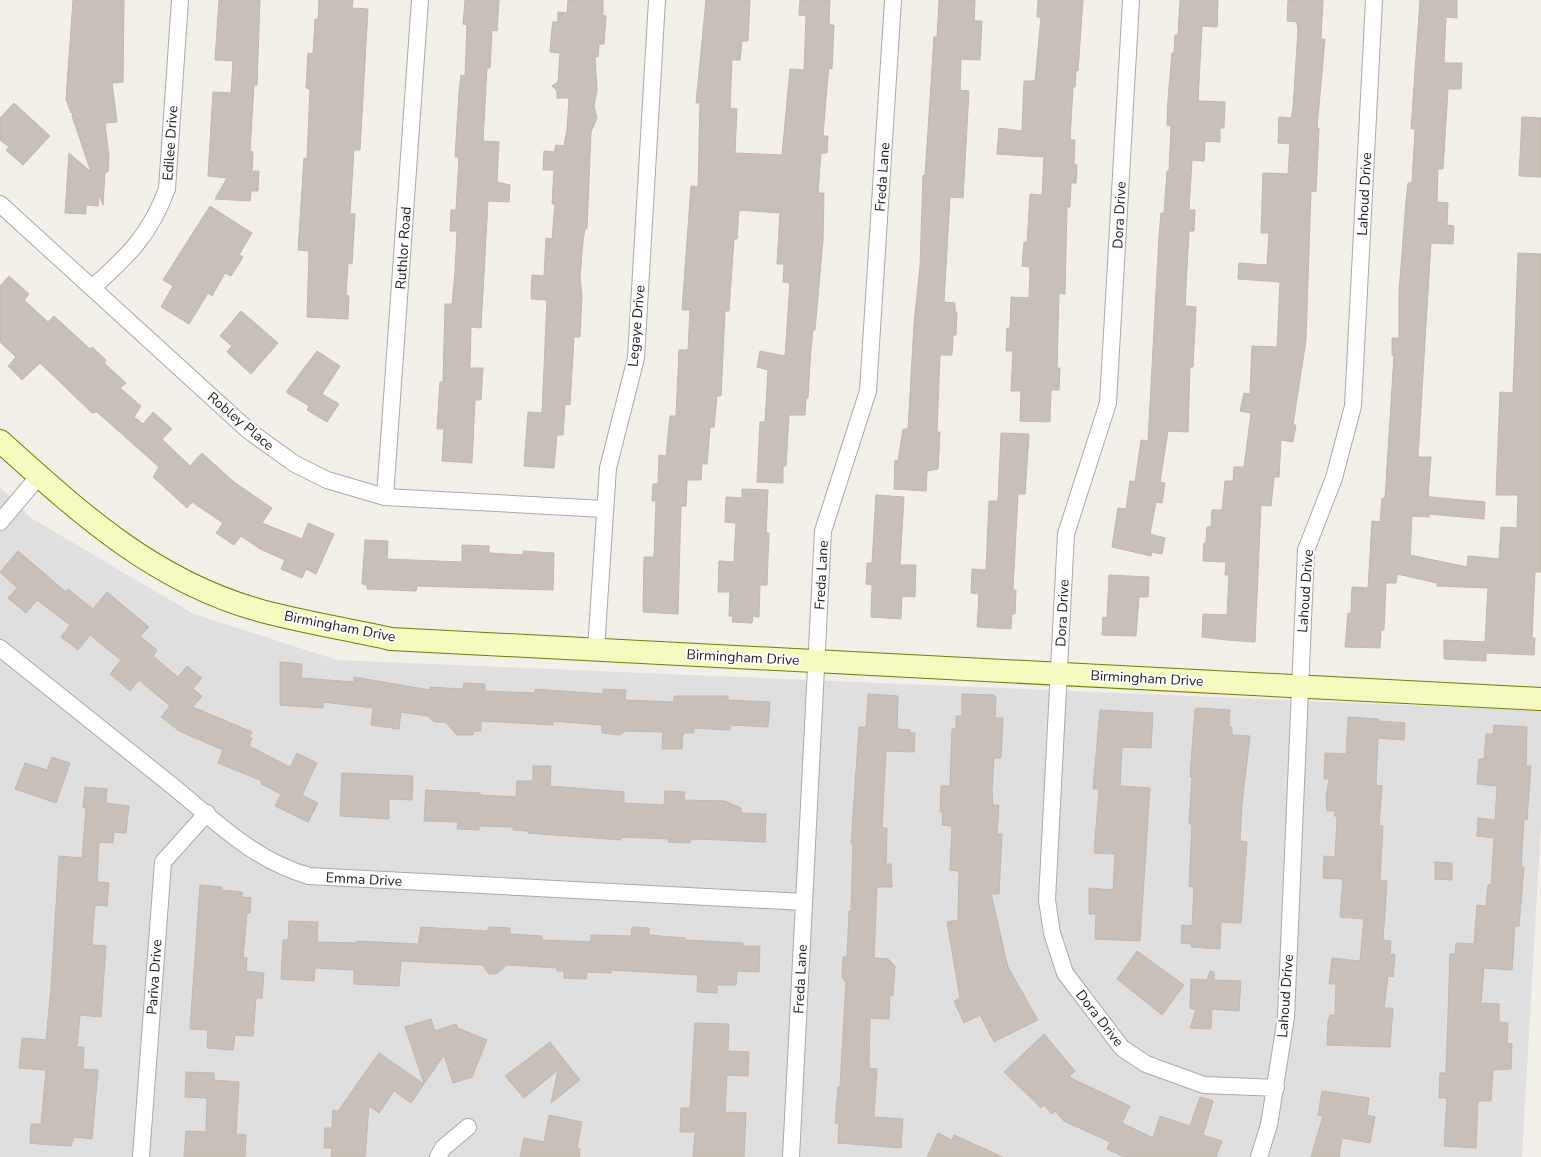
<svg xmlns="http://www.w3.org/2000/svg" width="1541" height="1157" viewBox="0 0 1541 1157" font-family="'Nunito Sans',sans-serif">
<rect width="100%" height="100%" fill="#f2efe9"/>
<path fill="#e0dfdf" d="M0 487 31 518 194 614 337 660 1541 711V824L1522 1157H0Z"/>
<path fill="#c7bfb8" stroke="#c4b6ab" d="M73 0H124L123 82 112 83 117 122 105 123 109 157 108 172H105L103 205 99 194 98 206 86 205V214L65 213 69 153 91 172 72 116 73 111 71 113 66 99Z
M219 0H260L257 85H254L250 151 253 152 252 171H259L258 191H251L250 201 215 199 227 178 208 176 213 92 231 93 233 61 215 60Z
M319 0H353L352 8 368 9 360 150H354L350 214H355L352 264 348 263 346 295 349 296 348 319 307 317 309 251 298 250 304 158 307 159 310 89 306 88 308 53 313 54 315 19H318Z
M465 0H499L497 31 492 30 490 68H487L483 141 499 142 497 182 510 185 509 202 488 201 481 328 471 327 470 368H483L481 400H475L472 463 442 461 444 429H437L440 382H443L445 304H452L455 272 457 231H450L451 210H456L459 157H455L459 93 461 75 465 76 467 25 463 24Z
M568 0H603V15L606 16 604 44H599L598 57 595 56 597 90 594 106 597 118 591 132 587 229H585L583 241 580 278 582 296 580 337H574L570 405 565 404 563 435H557L554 468 524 466 528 412 542 413 547 300 531 299 532 275 544 276 546 238 552 239 555 204H552L554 170H543L544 151 554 152 556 145 564 146 567 129 569 98H557V91L552 86 558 82 560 53 550 52 552 28 553 22H558V12L567 13Z
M706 0H750L748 41H742L740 60H732L730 108 737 109 735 153 782 155 790 69 804 70 806 16 799 15 800 0H830L829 25H834L832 69 829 68 827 86 823 136H828L827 153H821L818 193H824L823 240 815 330H813L811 349 808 398H806L805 415H789L786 466H783V483L757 482 760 422H765L768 370 757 367 760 351 785 356 790 283 783 282 784 264H777L780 213 739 210 737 239H734L729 311H725L721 396H717L714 427H710L707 464H702L701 480H687L686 506H681L678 614 643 612 644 557H654L656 501H652L653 484H658L659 455 666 456 670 416H676L679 350H688L690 310H682L691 186 698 187 700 103H696Z
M939 0H975L974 21H982L980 60 961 59 960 90 969 91 963 198 950 197 944 302 955 303V312H957L956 335H953L952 355H940L937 432H940L938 469 927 471 926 491 894 489 895 460 898 461 903 429H908L914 324 920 266 923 175 925 176 934 37H937Z
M1038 0H1083L1078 71 1076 70 1075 87H1073L1070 140H1075L1074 164 1077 165 1076 183H1071L1070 207H1067L1065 294 1059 293 1057 368H1060L1059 390H1051L1050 422 1020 421 1021 391H1011L1013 351H1006L1007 328H1010L1011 297 1029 298 1030 267 1022 266 1024 242 1027 243 1030 194 1042 195 1044 157 997 154 999 128 1022 131 1024 81H1035L1041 17H1037Z
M1180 0H1218L1217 27 1202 26 1198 101 1225 102 1224 128H1220V142L1205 141 1204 161 1192 160 1189 210H1195L1194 231H1189L1185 306 1196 307 1193 367H1190L1188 432 1168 431 1160 482 1165 483 1162 503 1156 502 1150 534 1165 538 1162 554 1152 552 1151 556 1112 547 1118 508 1126 509 1130 481 1135 482 1141 440 1148 441 1159 236 1161 213H1164L1167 171H1169L1171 126 1167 125 1168 99 1172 53H1174L1175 35H1178Z
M1288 0H1323L1321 39H1325L1317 128H1319L1316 192 1311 191 1306 340 1293 425H1296L1293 442 1281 440 1279 477H1274L1271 506 1261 505 1255 642 1227 640 1202 637 1203 614 1227 615 1229 575H1225L1226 562 1203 561 1204 543H1206L1207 527H1211L1212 510H1222L1225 481H1233L1234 467H1244L1251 413 1240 411 1244 393 1250 394 1252 346 1277 347 1280 282 1238 279 1239 263 1267 265 1269 233H1261L1263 173 1288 174 1290 144 1278 143 1279 117 1291 118 1293 108 1298 30 1297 22 1287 21Z
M1420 0H1457V18L1446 17 1444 63H1462L1461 89H1448L1443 169H1438L1437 202 1448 203 1447 225 1454 226 1453 244 1431 243 1418 457H1431L1428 496 1430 497 1485 502 1484 519 1429 514V517L1412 516 1410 555 1467 567 1468 556 1499 559 1501 527 1517 528 1518 495H1496L1500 392 1513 393 1518 253 1541 254V572H1535L1532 638H1535L1534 655 1486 653V661L1444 659V640L1485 642 1488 588 1437 586V583L1397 574 1396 583H1386L1384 630H1381L1380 648 1345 647 1348 613 1351 614 1352 587 1368 588 1372 521 1380 522 1382 498H1385L1394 355H1392V338H1399V292L1406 201 1408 183H1412L1415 129H1411Z
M14 103 50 136 23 165 6 150 9 147 0 140V118Z
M1522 117 1541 118V177L1519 176Z
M210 206 252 233 239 255 243 257 231 276 225 273 212 296 208 293 189 324 161 307 173 286 163 280Z
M9 276 29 294 24 300 48 322 54 316 90 349 92 347 106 360 104 363 126 383 120 388 141 406 134 417 143 424 153 412 172 429 162 439 190 466 202 453 234 482 272 508 262 523 302 539 308 523 334 534 316 574 306 569 302 578 281 569 285 560 260 549 241 536 234 545 216 533 223 523 192 502 187 508 153 477 159 467 97 412 92 413 40 363 22 380 8 366 16 357 0 342V286Z
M241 311 278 343 251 374 227 352 232 346 220 336Z
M317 351 340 366 322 394 339 404 327 422 307 410 309 406 286 392Z
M1001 433 1029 434 1025 494H1018L1013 590H1016L1015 614H1012L1011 629 977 627 979 594 971 593 972 569 986 570 989 501H998Z
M742 489 768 490 766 533H769L767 585H760L759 617 753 616 752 623 732 622 733 616H729L730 592H718L719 561 734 562 736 523 725 522 726 497 742 498Z
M876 495 904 497 900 565H916L915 597 902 596 901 619 871 617 872 585 866 584 867 563H872Z
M365 540 388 541 387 559 462 562V545L489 546V553L523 555V551L554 553 553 590 417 586 416 591 367 589V585L362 584Z
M18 551 66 592 68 589 93 609 107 592 149 627 140 636 157 650 153 656 178 677 187 666 202 678 193 689 202 696 193 707 252 732 249 737 252 738 249 746 290 767 297 753 317 763 302 795 318 803 308 822 275 806 281 794 261 784 262 781 218 763 223 750 179 731 161 717 170 706 139 680 130 691 110 674 121 660 90 635 78 650 61 637 70 625 37 600 26 613 8 598 17 588 0 572Z
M1109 575 1149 577 1148 597H1139L1136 636 1102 635 1103 617 1107 618Z
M280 662 302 664 301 678 354 682V677L430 690V687L463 689 464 683 485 684V691L535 693V689L603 694V689L626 690 625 700 674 702V696H728V700L770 702 768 727 731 725 730 730 694 728V733H683L682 749H662L663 732 625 731 620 735 602 733V725L553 721V725L481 721V731H474L473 735H457L445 722H434L428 716 401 712 399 729 371 725 373 708 323 702V708L280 705Z
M868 694 898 696 897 729 910 730V733H915L914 752 886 751 882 828H887L886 864H891L892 887H877L874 958 888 959 895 966 893 996 890 995 889 1019 870 1018 869 1068 877 1069 874 1117 903 1119 901 1148 838 1143 839 1123H835L838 1087H840L846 982 842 978 843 957H847L849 911H851L853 844H851L859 727H866Z
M962 694 994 695 996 697 995 718H1003L1001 758H994L992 791 993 805H999L997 834H1002L999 894H991L1008 967 1038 1020 994 1042 980 1015 964 1023 954 1001 960 998 947 922 958 920 959 871 950 870 952 826 942 825 943 812H940L941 786H950L952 729H956V716H962Z
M1198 708 1230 710 1229 727H1232V735L1250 736 1242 804 1240 841 1247 842 1241 923 1221 922 1220 949 1191 947V944L1181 943 1182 925 1192 926 1194 887 1189 886 1192 824H1189L1192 777H1190L1195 709Z
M1100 710 1153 713 1151 748 1122 747 1120 786 1150 788 1140 941 1095 939 1096 914H1089V888L1113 890 1115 854 1094 853 1099 789H1093Z
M1348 717 1379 719V721L1405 723 1404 740 1378 738 1376 785 1382 786 1379 826H1383L1380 880 1387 881 1383 940 1391 941 1390 954 1395 955 1393 977 1388 976 1384 1008H1393L1390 1047 1327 1045 1328 1021 1330 1015H1335L1336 984H1329L1332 958 1360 961 1364 919 1340 917 1343 879 1323 878 1324 856 1335 857 1337 816H1334L1335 811H1327L1326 797 1329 779H1324L1325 753 1346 754Z
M1494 725 1527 727 1526 766H1531L1527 820 1524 819 1521 867H1524L1519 926H1515L1512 970 1484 968 1481 1003 1499 1004V1022L1508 1023 1507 1043 1512 1044 1511 1069 1493 1070 1491 1101H1478L1476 1148 1444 1146 1447 1098H1439L1440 1073H1446L1450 954H1455L1456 943 1474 944 1477 905 1486 906 1488 885H1491L1494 838 1477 836 1478 818 1495 820 1497 786 1477 784 1479 759H1484L1486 734H1493Z
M52 757 70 763 56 803 15 789 25 763 47 770Z
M533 766H551L550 786 624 792V803L664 805 665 791 685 792 684 800 725 801 741 808V813L766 814 765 842 697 839 690 840V843L668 842 669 839 621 837V840L528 833V831L513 830V827L479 826V830L457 829 458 822 424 821 426 790 480 793V795L516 797 517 781H533Z
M342 773 413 776 412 800 389 799V819L340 816Z
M85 787 107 789 106 803 129 806 126 833 114 832 113 843 99 842 97 882 109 883 107 906 95 905 92 945 106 946 101 1017 80 1015 77 1047H84L83 1069 98 1070 92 1139 74 1137 71 1146 39 1144 30 1143 31 1124H41L46 1070 19 1068 22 1038 46 1040 51 988 59 856 82 858 86 808H83Z
M1435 862 1452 863V880L1435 879Z
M200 885 222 887V890L242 892V897L251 898 250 913H247L243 958H247L246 971 264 973 262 998H256L253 1036 235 1035 233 1050 207 1048 208 1030 190 1029Z
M289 921 318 922 317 942 357 943V941L418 944 421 927 488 931V927L510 928V934L542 936V940L591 942V935L631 936 632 927 649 928V935L685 938V940L743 943V946H760L759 972 737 971 736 985H717V993L697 992 698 975 611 970V973L587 972 586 979 564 978V971H557V968L507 965 496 974H489L483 965 401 961 399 986 354 984V970L315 968 314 981 281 979 283 940H288Z
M1137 951 1184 985 1162 1015 1117 979Z
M1210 971 1214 972V980L1241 981 1239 1011 1212 1009 1211 1029 1190 1028 1196 1010 1190 1008 1191 979 1207 980Z
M431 1019 435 1031 456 1024 458 1028 487 1040 472 1077 453 1083 444 1055 424 1084 405 1027Z
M695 1023 729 1024 728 1051 749 1052 748 1076 727 1075 725 1112 746 1113 744 1157H693L695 1132H680L681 1108H690Z
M1044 1034 1075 1071 1069 1077 1130 1106 1122 1123 1153 1138 1160 1116 1190 1126 1200 1097 1213 1101 1203 1135 1222 1141 1216 1157H1124L1107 1149 1110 1142 1064 1121 1055 1111 1052 1114 1044 1105 1041 1108 1004 1072Z
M550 1042 580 1080 551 1103 558 1070 524 1098 505 1076Z
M379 1053 424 1084 411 1103 394 1091 379 1113 369 1106 365 1157H331L332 1148H324L325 1128H332L333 1110 338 1111Z
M186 1072 214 1073V1080L239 1082 236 1134 246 1135 245 1157H184L186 1131 206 1132 207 1098 185 1097Z
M1322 1091 1369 1098 1367 1115 1375 1117 1370 1143 1342 1138 1339 1157H1311L1323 1116 1318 1115Z
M549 1115 582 1122 577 1148 580 1149 579 1157H520L524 1138 544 1142Z
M938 1133 952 1140 954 1135 1003 1157H927Z"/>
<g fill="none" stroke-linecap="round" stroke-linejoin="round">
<g stroke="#a9a9a9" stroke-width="18">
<path id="minor" d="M1131 0 1108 403 1066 534 1047 900 1052 933 1065 973 1122 1048 1146 1064 1204 1085 1276 1088
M0 204 249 431 295 464 327 480 385 497 604 509
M92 288C128 256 150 235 167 189L180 0
M385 497 420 0
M0 522 39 476
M0 648C57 693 113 739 170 784 216 821 251 859 309 876L804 902
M596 649 608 468 636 358 657 0
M141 1157 163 862 207 813
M438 1157 443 1148 468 1127
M791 1157 823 531 868 391 893 0
M1259 1157 1269 1125 1286 1017 1306 550 1334 478 1353 406 1374 0"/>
</g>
<g stroke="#707d05" stroke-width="24">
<path id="secondary" d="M0 441C79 512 152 580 258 610 301 622 347 629 391 639L1541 699"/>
</g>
<use href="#minor" stroke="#fff" stroke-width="16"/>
<use href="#secondary" stroke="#f7fabf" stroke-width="22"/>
</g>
<g text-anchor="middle" stroke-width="4" stroke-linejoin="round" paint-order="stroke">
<g font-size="14" fill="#222" stroke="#fff">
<text transform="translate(170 143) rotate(-86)" y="5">Edilee Drive</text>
<text transform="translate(882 177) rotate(-86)" y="5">Freda Lane</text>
<text transform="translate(1364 194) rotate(-87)" y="5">Lahoud Drive</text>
<text transform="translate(1119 215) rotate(-87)" y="5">Dora Drive</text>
<text transform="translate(403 248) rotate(-86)" y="5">Ruthlor Road</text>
<text transform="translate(636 326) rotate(-85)" y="5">Legaye Drive</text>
<text transform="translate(241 421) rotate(40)" y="5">Robley Place</text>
<text transform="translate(821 575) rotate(-87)" y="5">Freda Lane</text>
<text transform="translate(1305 591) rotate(-86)" y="5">Lahoud Drive</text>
<text transform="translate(1062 613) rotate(-87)" y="5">Dora Drive</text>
<text transform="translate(340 626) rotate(11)" y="5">Birmingham Drive</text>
<text transform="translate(743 657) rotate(3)" y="5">Birmingham Drive</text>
<text transform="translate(1147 678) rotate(3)" y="5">Birmingham Drive</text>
<text transform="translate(364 879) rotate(3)" y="5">Emma Drive</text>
<text transform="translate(154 977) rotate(-86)" y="5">Pariva Drive</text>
<text transform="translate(800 979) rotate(-87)" y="5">Freda Lane</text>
<text transform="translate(1285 996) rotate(-86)" y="5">Lahoud Drive</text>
<text transform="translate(1100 1018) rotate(52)" y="5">Dora Drive</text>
</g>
</g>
</svg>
